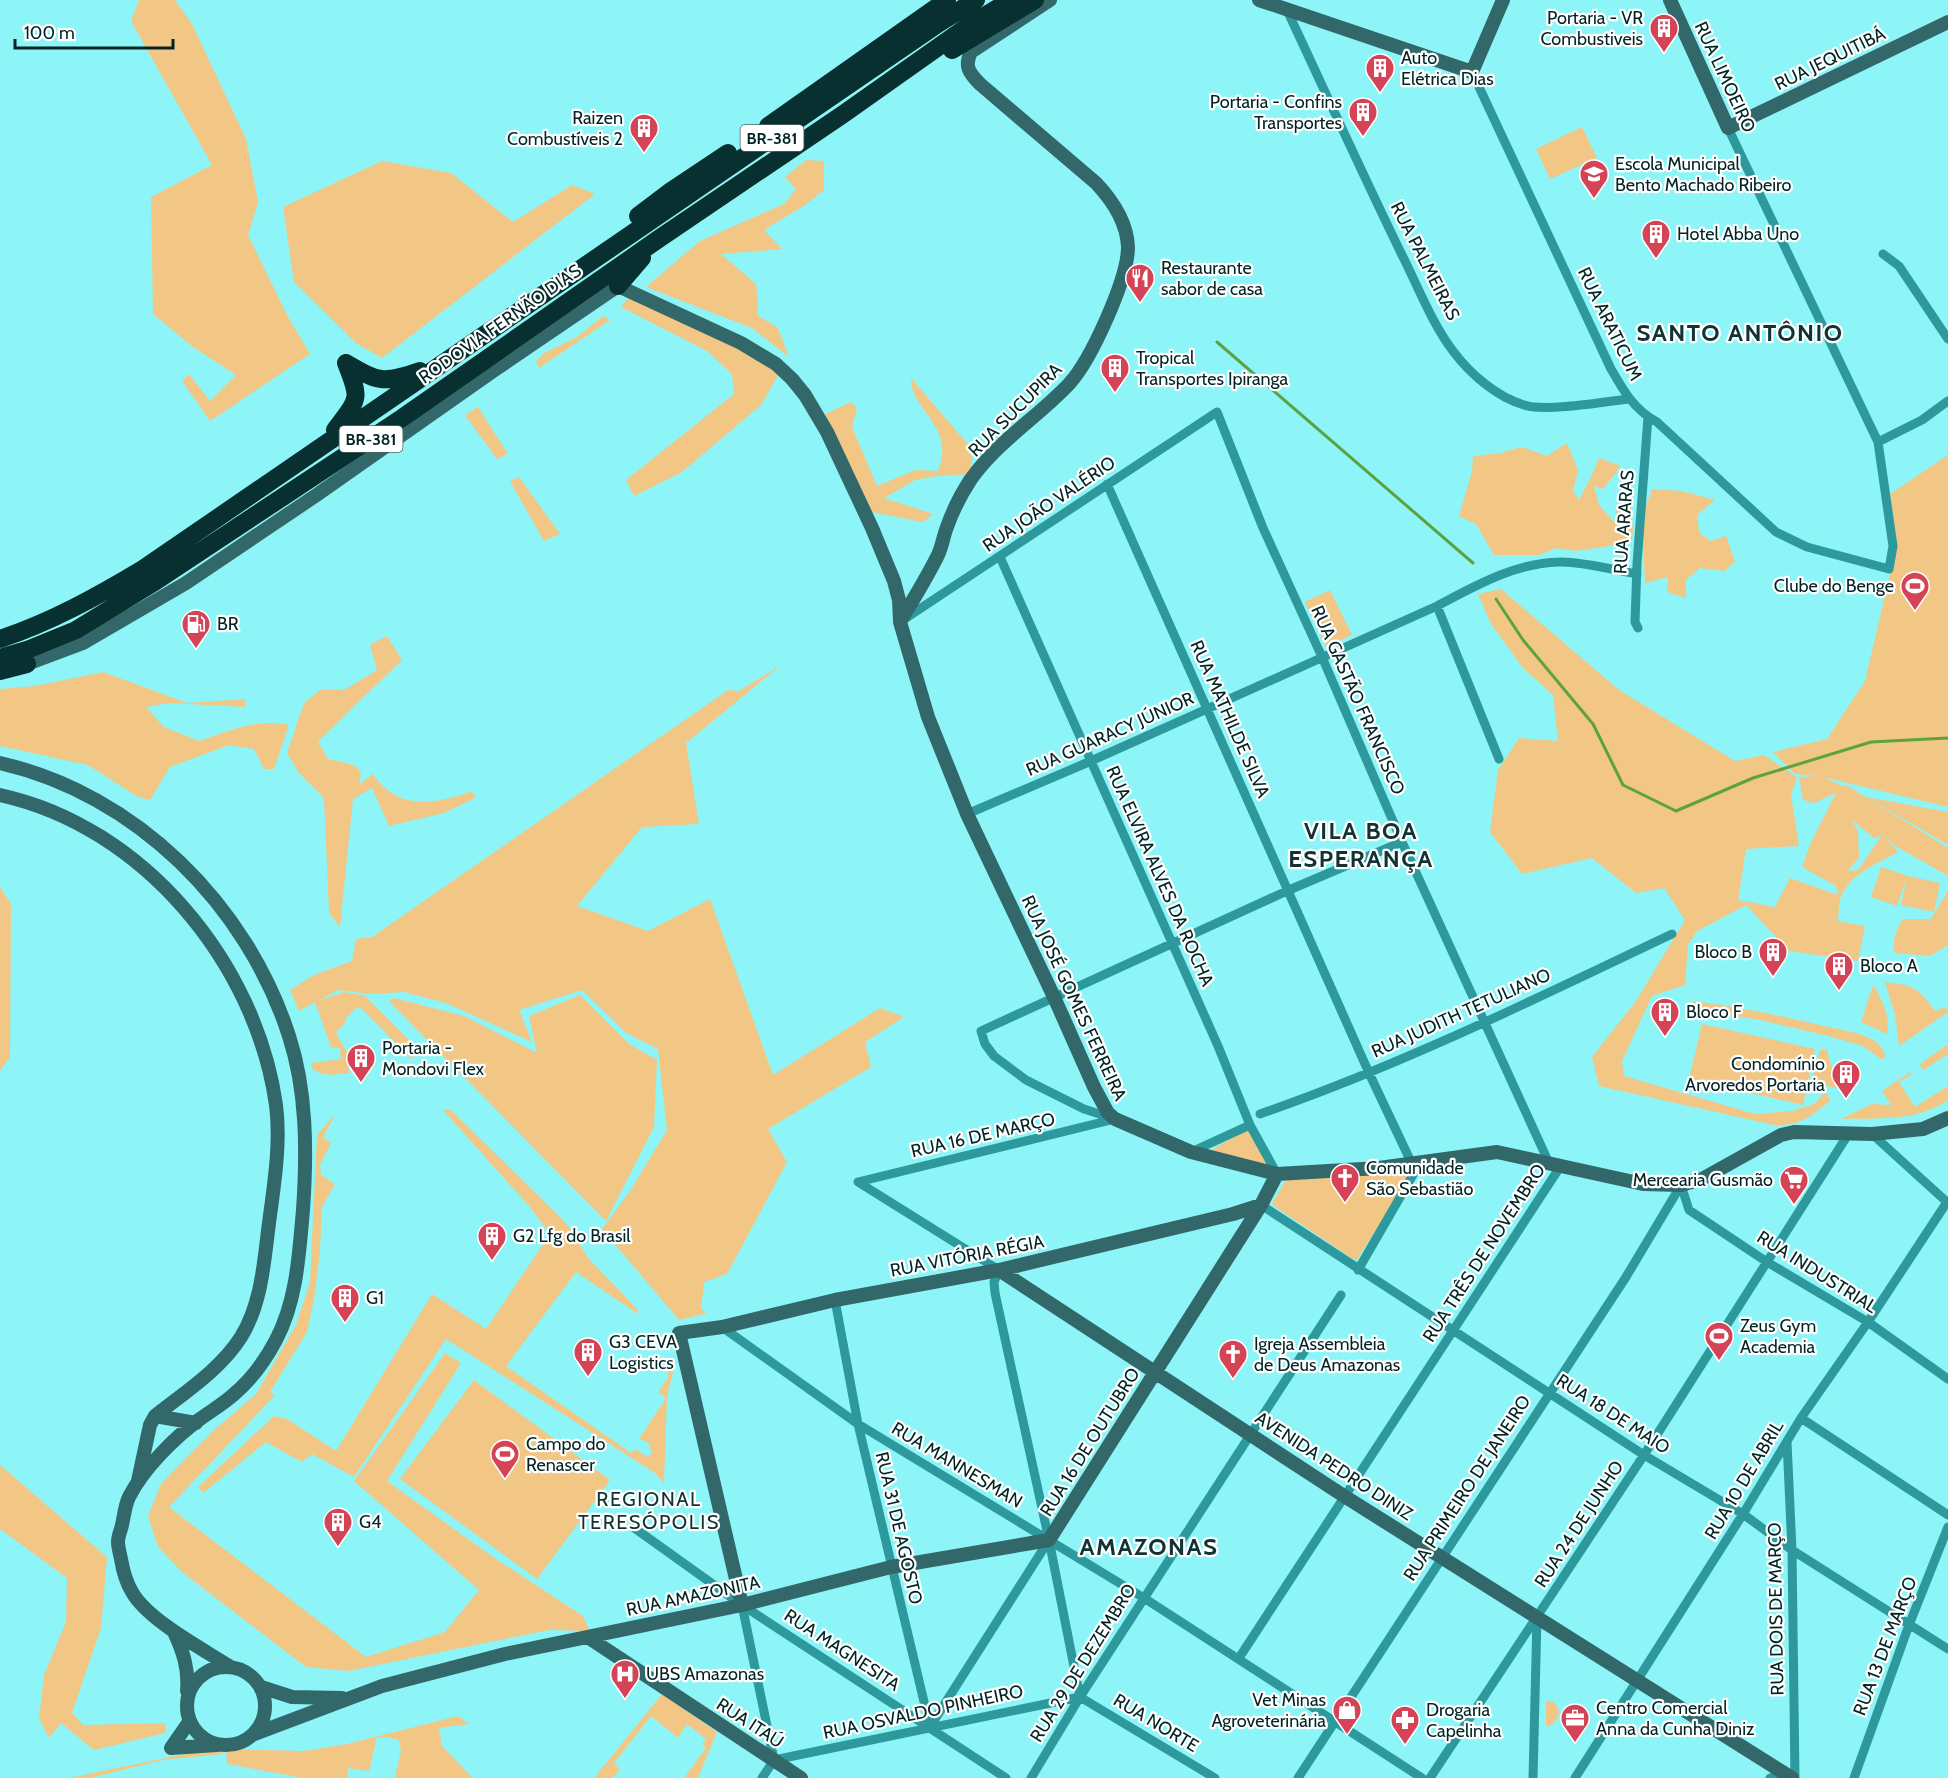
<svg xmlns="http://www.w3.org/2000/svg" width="1948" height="1778" viewBox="0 0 1948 1778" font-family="Cabin,sans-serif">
<rect width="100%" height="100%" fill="#8df5f7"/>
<path fill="#f2c785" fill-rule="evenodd" d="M139 0H175L192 24 246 139 258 202 248 235 288 317 310 354 210 421 182 381 189 374 210 401 236 375 193 347 153 314 151 197 212 165 131 21Z
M1582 127 1597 158 1550 179 1536 149Z
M806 160 824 161V190L805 205 764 230 782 249 721 254 756 284 758 303 757 315 778 328 789 357 752 328 646 287 700 241 784 204 796 189 785 177Z
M382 161 451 173 513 222 572 185 595 194 382 358 356 343 294 282 283 207Z
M630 296 735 347 780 372 761 405 682 472 634 496 626 480 734 394 732 374 707 351 621 307Z
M603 316 610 320 539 368 536 361 544 353 577 337Z
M911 378 973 450 970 474 937 476 915 480 884 498 933 514 923 522 872 512 825 414 851 402 857 408 852 427 877 486 916 470 938 471C956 425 911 412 911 378Z
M478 407 508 454 497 459 465 415Z
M1567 443 1578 470 1573 491 1579 500 1592 475 1599 458 1621 466 1603 489 1594 486 1599 505 1618 526 1616 508 1630 493 1633 533 1630 543 1575 551 1556 548 1539 555H1494L1476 524 1459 516 1472 471 1473 456 1500 453 1522 447 1547 456Z
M1948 455V807L1823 777 1840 785 1848 786 1948 848V876L1894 845 1883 834 1898 852C1878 863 1850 874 1841 897 1838 903 1839 914 1838 921L1865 926 1858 961 1789 951 1746 905 1697 931 1688 945 1685 985 1652 996 1622 1061 1624 1076 1755 1114 1792 1111 1814 1104 1825 1092 1831 1100C1811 1116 1801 1126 1774 1125L1599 1086 1592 1057 1636 1001 1685 920 1664 888 1636 893 1592 858 1522 874 1490 832 1498 770 1519 738 1558 741 1553 695 1523 668 1491 624 1478 594 1501 589 1619 690 1735 761 1764 755 1797 777 1791 795 1799 846 1746 849 1738 900 1775 907 1790 878 1838 895 1836 886 1802 867 1811 842 1836 793 1814 803 1803 800 1799 777 1817 776 1795 774 1773 752 1827 739 1865 681 1897 544 1890 494ZM1852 820 1874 838 1882 835 1858 870 1847 871 1859 858 1858 831Z
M519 477 560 534 544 541 510 481Z
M1652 489 1682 491 1715 500 1697 515 1699 532 1710 541 1726 536 1735 562 1724 571 1700 568 1686 580V598L1667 592 1668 577 1645 583 1642 518Z
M1330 590 1352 635 1326 647 1305 602Z
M387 636 402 660 318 741 328 759 354 765 361 772 359 785 372 774C377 779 382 786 389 791 412 809 446 801 472 791L475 798 444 813 389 826 372 788 353 799 340 927 329 913 324 798 299 773 287 753 304 703 320 690 346 689 377 670 370 645Z
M781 665 686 743 699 824 642 827 577 906 648 931 710 899 773 1075 880 1008 904 1017 865 1042 871 1067 768 1129 787 1162 727 1274 704 1282 701 1309 707 1313 679 1320 602 1229 630 1191 667 1130 658 1049 626 1033 582 990 519 1010 532 1042 446 1003 404 992 369 994 338 990 319 1001 344 992 365 996 417 1048 412 1060 363 1010 357 1007 345 1019 346 1022 336 1033 353 1063 348 1065 349 1073C335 1074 324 1078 312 1068L311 1063 341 1059 340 1048 331 1047 315 1002 299 1011 290 990 314 975 352 961 356 939 372 937 728 690 739 691Z
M103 672 187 703 245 699V707L169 703 146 707 164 727 199 741C229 731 257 718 289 725L274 769H264L254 749 229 745 170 767 150 800 138 797 88 765 0 746V689L35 686Z
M1866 797 1948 812V845Z
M1881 867 1908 876 1940 883 1934 912 1901 905 1907 877 1897 906 1871 897Z
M0 887 11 904 10 1057 0 1071Z
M1946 891 1948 892V945L1930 956 1895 953C1891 940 1897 930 1902 919H1931L1944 897H1946Z
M1885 982C1915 986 1917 987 1935 1011L1943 1008 1948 1009V1012L1899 1046 1895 1015Z
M1873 985C1882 999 1891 1017 1887 1034L1861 1022Z
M580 995 629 1044 657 1060 654 1127 606 1221 389 1001 394 998 464 1016 537 1053 529 1016Z
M1693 1001C1735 1006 1778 1015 1820 1025 1836 1029 1854 1031 1869 1038 1877 1042 1886 1049 1885 1058L1881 1059 1863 1046 1828 1036 1760 1020 1691 1009 1687 1007Z
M1702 1024 1815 1049 1803 1105 1689 1079Z
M1948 1044V1054L1923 1070 1920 1064Z
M1827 1049 1829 1060 1840 1083 1834 1088 1811 1081 1820 1050Z
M1910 1072 1912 1074 1899 1082 1915 1107 1948 1086V1100C1917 1122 1877 1118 1841 1119L1872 1104 1891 1105 1882 1091Z
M442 1109 451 1110 567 1224 588 1258 638 1310V1314L576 1272 506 1366 631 1453 635 1449 648 1457 652 1453 648 1442 639 1439 666 1398 658 1392 668 1378 669 1366 673 1372 667 1396 664 1483 655 1473 446 1339 354 1477 312 1454 302 1462 266 1442 203 1493 198 1487 274 1416 287 1419 336 1451 432 1294 486 1329 550 1234 529 1206Z
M336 1113 323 1137 331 1143 320 1165 321 1175 335 1184 322 1207 320 1251 314 1300 307 1332 270 1392 275 1395 169 1507 366 1657 445 1632 479 1590 354 1481 445 1353 461 1363 387 1481 493 1557 583 1616 590 1631 549 1630 348 1671 306 1667 182 1572 158 1547 148 1516 161 1484 214 1430 256 1394 296 1325 310 1282 317 1135Z
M1247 1128 1269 1166 1209 1152Z
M1411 1166 1413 1172 1356 1261 1274 1206 1272 1203 1288 1177Z
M474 1380 610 1480 537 1579 400 1479Z
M0 1465 107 1557 101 1628 72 1713 83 1725 166 1723 165 1733 94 1750 61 1723 49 1738 39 1719 44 1675 66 1622 67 1578 0 1529Z
M662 1694 717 1732 698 1778H684L706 1748 702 1744 706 1739 687 1724 678 1738 651 1716 614 1763 620 1770 612 1778H594Z
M1546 1701H1553C1562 1710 1560 1717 1552 1725L1546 1726Z
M458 1716 469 1724 439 1728 442 1746 473 1778H395L401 1750 398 1739 377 1737 369 1771 347 1768 348 1778H303L227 1764 226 1748 224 1749 222 1754 163 1760 90 1778H68L239 1743 235 1747 227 1749 303 1751 347 1744Z"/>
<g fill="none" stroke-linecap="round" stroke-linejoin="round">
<path stroke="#5da240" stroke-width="3" d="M1217 342 1473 563
M1496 599 1523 640 1593 724 1623 785 1676 811 1753 778 1871 742 1948 738"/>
<path stroke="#2d999c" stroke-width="9" d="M1286 8C1324 89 1361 171 1400 251 1417 284 1431 322 1453 351 1470 374 1497 397 1524 405 1545 412 1604 402 1628 399
M1472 72 1611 369C1623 390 1634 410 1657 422L1776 532 1807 547 1889 569 1893 546 1878 442 1728 128
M1883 254 1899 266 1948 339
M1878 442 1922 420 1948 401
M1107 484 1369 1073 1412 1164
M1000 557 1218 1046 1250 1125 1277 1174
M1437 606 1499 759
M903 620 1217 412 1263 528 1322 657 1402 842 1549 1163
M1638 628 1635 622 1637 564 1648 417
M967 814 1091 761 1437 606C1475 586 1515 563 1559 562 1580 561 1615 570 1637 574
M1260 1114C1402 1065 1537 998 1672 934
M1112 1118 1084 1109 1026 1080 994 1056 985 1044 981 1031 1289 890 1402 842
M1872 1134 1948 1203
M1191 1152 1250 1125
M858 1182 999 1270 994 1282 995 1293 1049 1540 1080 1697
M858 1182 1115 1119
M1681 1185 1689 1210 1767 1262 1868 1322 1948 1379
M1261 1205 1644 1455 1743 1514 1792 1550 1948 1649
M1358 1270 1421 1161
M835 1300 858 1424 930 1727
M722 1327 858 1424 1144 1598 1422 1778
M1801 1418 1948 1515
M1787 1442 1792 1550 1795 1778
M633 1527 742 1605 1006 1778
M742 1605 774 1760
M1239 1658 1560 1167
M1080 1697 1215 1778
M930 1727 1049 1540
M774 1760 1080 1697
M762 1778 774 1760
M1031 1778 1080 1697 1341 1295
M1298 1778 1626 1277 1681 1185
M1430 1778 1644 1455 1849 1133
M1533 1778 1537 1618
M1575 1778 1743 1514 1801 1418 1868 1322 1947 1202
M1770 1778 1785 1774
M1854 1778 1909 1625 1948 1527"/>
<path stroke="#33686a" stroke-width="14" d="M1259 0 1472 72 1503 0
M1670 0 1728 128 1948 22
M901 620C913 600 926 579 937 557 942 548 943 537 947 527 953 510 961 494 971 479 998 441 1038 417 1069 384 1091 360 1128 279 1128 247 1127 222 1113 201 1096 183L980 84C969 73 964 66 971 52L1050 0
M27 664 83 643 186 583 318 494 493 371 618 286 741 343 776 364 792 379 805 395 827 432 872 528 894 581 899 600 900 622 928 717 967 814 1054 997 1094 1087 1108 1113 1115 1119 1191 1152 1277 1174 1379 1168 1497 1152 1643 1184 1681 1185 1702 1179 1781 1135 1794 1132 1872 1134 1923 1129 1948 1118
M0 763C136 794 247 905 289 1036 307 1091 307 1152 303 1210 299 1254 297 1300 276 1340 265 1361 251 1380 233 1395 223 1404 211 1411 200 1419 175 1437 143 1469 129 1497 125 1505 124 1516 122 1525 121 1530 118 1536 118 1542 118 1547 120 1554 121 1559 123 1571 126 1582 132 1592 148 1620 201 1648 229 1666
M0 795C143 826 256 963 276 1105 281 1143 274 1185 269 1223 264 1261 262 1303 241 1337 220 1370 185 1392 155 1416L150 1425 138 1481
M999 1270 1344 1496 1792 1778
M155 1416 196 1423
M742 1605 679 1333 722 1327 835 1300 999 1270 1233 1214 1261 1205
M174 1632C183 1651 189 1669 187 1691
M589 1638 801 1778
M187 1706a39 39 0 1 1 78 0a39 39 0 1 1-78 0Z
M261 1687 292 1697 342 1698
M252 1735 382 1686 505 1654 742 1605 891 1567 1049 1540 1261 1205 1277 1174
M171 1748 217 1745
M171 1748 189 1722"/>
<path stroke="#093031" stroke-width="18" d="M952 50 1035 0
M768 126 947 0
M638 216 671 191 728 153
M618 286 642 258
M346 363C379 382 382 384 420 371
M335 430C359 398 361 400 346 363
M0 639C51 622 98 596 143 569L939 23 976 0
M0 658 27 650 76 630 156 581 402 418 660 238 842 115 968 26 1011 0
M0 671 27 664"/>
</g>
<defs>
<g id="building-pin" transform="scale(1.5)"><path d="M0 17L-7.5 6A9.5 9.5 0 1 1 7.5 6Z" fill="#d54456" stroke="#fff"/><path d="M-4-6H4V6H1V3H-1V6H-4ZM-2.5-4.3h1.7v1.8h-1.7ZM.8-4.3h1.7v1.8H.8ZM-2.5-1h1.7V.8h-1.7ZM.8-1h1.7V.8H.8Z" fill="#fff"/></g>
<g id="school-pin" transform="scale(1.5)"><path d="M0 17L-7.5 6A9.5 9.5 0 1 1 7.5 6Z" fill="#d54456" stroke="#fff"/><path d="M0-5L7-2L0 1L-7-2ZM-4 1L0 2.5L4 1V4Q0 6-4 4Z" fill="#fff"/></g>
<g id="restaurant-pin" transform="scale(1.5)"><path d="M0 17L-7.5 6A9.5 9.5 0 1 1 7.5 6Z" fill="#d54456" stroke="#fff"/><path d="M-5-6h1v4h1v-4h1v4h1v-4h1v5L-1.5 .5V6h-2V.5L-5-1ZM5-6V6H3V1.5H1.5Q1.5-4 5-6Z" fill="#fff"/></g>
<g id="stadium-pin" transform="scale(1.5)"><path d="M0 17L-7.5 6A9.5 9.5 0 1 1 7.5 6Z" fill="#d54456" stroke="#fff"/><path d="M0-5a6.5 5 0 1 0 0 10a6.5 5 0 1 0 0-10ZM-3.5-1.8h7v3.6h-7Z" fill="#fff"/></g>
<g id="fuel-pin" transform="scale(1.5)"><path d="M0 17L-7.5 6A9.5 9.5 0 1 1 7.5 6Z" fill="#d54456" stroke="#fff"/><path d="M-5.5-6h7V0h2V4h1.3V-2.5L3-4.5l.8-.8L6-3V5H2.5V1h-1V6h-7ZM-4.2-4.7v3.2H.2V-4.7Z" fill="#fff"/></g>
<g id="church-pin" transform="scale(1.5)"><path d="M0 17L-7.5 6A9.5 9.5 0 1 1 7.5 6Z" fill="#d54456" stroke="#fff"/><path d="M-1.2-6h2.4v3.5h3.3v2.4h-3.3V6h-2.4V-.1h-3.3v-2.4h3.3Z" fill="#fff"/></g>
<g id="supermarket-pin" transform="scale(1.5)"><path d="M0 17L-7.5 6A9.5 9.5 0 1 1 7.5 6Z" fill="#d54456" stroke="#fff"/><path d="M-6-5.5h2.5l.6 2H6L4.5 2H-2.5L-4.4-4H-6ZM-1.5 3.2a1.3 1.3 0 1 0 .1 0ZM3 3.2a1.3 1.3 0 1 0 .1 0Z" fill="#fff"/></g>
<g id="hospital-pin" transform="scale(1.5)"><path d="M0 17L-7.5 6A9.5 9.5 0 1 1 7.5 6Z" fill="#d54456" stroke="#fff"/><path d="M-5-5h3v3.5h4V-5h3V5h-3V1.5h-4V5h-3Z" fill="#fff"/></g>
<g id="shop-pin" transform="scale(1.5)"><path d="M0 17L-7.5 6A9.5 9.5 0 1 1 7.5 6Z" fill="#d54456" stroke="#fff"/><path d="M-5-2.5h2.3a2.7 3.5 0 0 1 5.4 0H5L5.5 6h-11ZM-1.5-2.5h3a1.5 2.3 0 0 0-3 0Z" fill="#fff"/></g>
<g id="office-pin" transform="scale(1.5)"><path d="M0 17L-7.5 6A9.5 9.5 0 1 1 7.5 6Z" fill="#d54456" stroke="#fff"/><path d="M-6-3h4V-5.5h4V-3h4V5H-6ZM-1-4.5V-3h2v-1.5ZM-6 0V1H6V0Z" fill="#fff"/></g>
<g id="pharmacy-pin" transform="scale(1.5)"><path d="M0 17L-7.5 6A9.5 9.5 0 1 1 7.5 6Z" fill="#d54456" stroke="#fff"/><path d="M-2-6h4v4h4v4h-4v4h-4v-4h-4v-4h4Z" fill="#fff"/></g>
</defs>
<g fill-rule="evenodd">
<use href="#building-pin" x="1664" y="28"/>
<use href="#building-pin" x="1380" y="68"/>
<use href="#building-pin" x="1363" y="112"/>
<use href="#building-pin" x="644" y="128"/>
<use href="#school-pin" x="1594" y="174"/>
<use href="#building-pin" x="1656" y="234"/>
<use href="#restaurant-pin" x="1140" y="278"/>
<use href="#building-pin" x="1115" y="368"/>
<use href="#stadium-pin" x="1915" y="586"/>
<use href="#fuel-pin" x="196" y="624"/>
<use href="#building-pin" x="1773" y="952"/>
<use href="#building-pin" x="1839" y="966"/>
<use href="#building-pin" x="1665" y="1012"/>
<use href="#building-pin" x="361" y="1058"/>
<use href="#building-pin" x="1846" y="1074"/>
<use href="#church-pin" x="1345" y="1178"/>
<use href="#supermarket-pin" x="1794" y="1180"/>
<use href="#building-pin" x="492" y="1236"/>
<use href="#building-pin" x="345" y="1298"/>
<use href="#stadium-pin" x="1719" y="1336"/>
<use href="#building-pin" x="588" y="1352"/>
<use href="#church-pin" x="1233" y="1354"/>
<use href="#stadium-pin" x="505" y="1454"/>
<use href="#building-pin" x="338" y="1522"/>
<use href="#hospital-pin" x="625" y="1674"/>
<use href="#shop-pin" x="1347" y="1710"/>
<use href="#office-pin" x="1575" y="1718"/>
<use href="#pharmacy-pin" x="1405" y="1720"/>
</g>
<g text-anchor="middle" stroke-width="4.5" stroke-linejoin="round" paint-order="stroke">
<g fill="#fff" stroke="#4e6666" stroke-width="1.5">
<rect x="740.5" y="125" width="63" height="26" rx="4.5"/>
<rect x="339.5" y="426" width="63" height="26" rx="4.5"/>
</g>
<g font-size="16" font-weight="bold" fill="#022425">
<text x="772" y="144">BR-381</text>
<text x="371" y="445">BR-381</text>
</g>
<g font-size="18" fill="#022425" stroke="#fff" text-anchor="start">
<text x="1643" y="24" text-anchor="end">Portaria - VR<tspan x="1643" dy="21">Combustiveis</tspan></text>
<text x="1401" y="64">Auto<tspan x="1401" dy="21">Elétrica Dias</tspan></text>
<text x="1342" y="108" text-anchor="end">Portaria - Confins<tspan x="1342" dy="21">Transportes</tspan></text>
<text x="623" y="124" text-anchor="end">Raizen<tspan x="623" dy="21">Combustíveis 2</tspan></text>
<text x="1615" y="170">Escola Municipal<tspan x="1615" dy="21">Bento Machado Ribeiro</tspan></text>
<text x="1677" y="240">Hotel Abba Uno</text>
<text x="1161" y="274">Restaurante<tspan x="1161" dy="21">sabor de casa</tspan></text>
<text x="1136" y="364">Tropical<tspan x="1136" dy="21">Transportes Ipiranga</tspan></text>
<text x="1894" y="592" text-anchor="end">Clube do Benge</text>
<text x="217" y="630">BR</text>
<text x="1752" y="958" text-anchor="end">Bloco B</text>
<text x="1860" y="972">Bloco A</text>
<text x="1686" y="1018">Bloco F</text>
<text x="382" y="1054">Portaria -<tspan x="382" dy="21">Mondovi Flex</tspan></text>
<text x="1825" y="1070" text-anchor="end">Condomínio<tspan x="1825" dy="21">Arvoredos Portaria</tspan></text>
<text x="1366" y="1174">Comunidade<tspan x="1366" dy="21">São Sebastião</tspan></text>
<text x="1773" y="1186" text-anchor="end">Mercearia Gusmão</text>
<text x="513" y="1242">G2 Lfg do Brasil</text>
<text x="366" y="1304">G1</text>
<text x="1740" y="1332">Zeus Gym<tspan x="1740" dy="21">Academia</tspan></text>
<text x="609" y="1348">G3 CEVA<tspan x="609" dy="21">Logistics</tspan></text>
<text x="1254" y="1350">Igreja Assembleia<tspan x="1254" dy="21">de Deus Amazonas</tspan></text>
<text x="526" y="1450">Campo do<tspan x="526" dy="21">Renascer</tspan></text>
<text x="359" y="1528">G4</text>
<text x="646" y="1680">UBS Amazonas</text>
<text x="1326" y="1706" text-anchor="end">Vet Minas<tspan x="1326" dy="21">Agroveterinária</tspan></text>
<text x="1596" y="1714">Centro Comercial<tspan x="1596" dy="21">Anna da Cunha Diniz</tspan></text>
<text x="1426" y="1716">Drogaria<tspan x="1426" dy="21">Capelinha</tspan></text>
</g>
<g font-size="18" fill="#022425" stroke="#fff">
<text transform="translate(1830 59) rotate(-26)" y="6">RUA JEQUITIBÁ</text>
<text transform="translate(1725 77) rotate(65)" y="6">RUA LIMOEIRO</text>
<text transform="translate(1425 261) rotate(63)" y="6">RUA PALMEIRAS</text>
<text transform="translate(500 324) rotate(-35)" y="6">RODOVIA FERNÃO DIAS</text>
<text transform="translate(1610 324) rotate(64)" y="6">RUA ARATICUM</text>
<text transform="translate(1015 410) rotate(-45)" y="6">RUA SUCUPIRA</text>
<text transform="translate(1049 504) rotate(-34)" y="6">RUA JOÃO VALÉRIO</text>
<text transform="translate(1624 522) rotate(-86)" y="6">RUA ARARAS</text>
<text transform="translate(1358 700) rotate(66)" y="6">RUA GASTÃO FRANCISCO</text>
<text transform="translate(1230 719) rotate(66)" y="6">RUA MATHILDE SILVA</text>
<text transform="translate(1110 734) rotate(-24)" y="6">RUA GUARACY JÚNIOR</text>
<text transform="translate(1160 876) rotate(66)" y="6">RUA ELVIRA ALVES DA ROCHA</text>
<text transform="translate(1074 998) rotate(65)" y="6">RUA JOSÉ GOMES FERREIRA</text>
<text transform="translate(1461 1013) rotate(-24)" y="6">RUA JUDITH TETULIANO</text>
<text transform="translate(983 1135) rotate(-13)" y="6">RUA 16 DE MARÇO</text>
<text transform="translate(1484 1253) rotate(-57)" y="6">RUA TRÊS DE NOVEMBRO</text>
<text transform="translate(967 1256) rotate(-11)" y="6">RUA VITÓRIA RÉGIA</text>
<text transform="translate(1817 1272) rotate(32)" y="6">RUA INDUSTRIAL</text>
<text transform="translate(1613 1414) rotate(33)" y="6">RUA 18 DE MAIO</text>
<text transform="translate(1090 1442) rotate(-58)" y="6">RUA 16 DE OUTUBRO</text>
<text transform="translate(957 1465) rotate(31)" y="6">RUA MANNESMAN</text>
<text transform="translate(1334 1466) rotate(33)" y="6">AVENIDA PEDRO DINIZ</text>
<text transform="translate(1744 1480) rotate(-59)" y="6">RUA 10 DE ABRIL</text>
<text transform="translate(1467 1488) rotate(-57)" y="6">RUA PRIMEIRO DE JANEIRO</text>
<text transform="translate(1579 1524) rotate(-57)" y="6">RUA 24 DE JUNHO</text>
<text transform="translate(899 1528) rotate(77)" y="6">RUA 31 DE AGOSTO</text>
<text transform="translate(693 1596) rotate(-12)" y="6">RUA AMAZONITA</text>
<text transform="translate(1776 1609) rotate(-91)" y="6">RUA DOIS DE MARÇO</text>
<text transform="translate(1885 1646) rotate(-69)" y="6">RUA 13 DE MARÇO</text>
<text transform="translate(842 1650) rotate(33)" y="6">RUA MAGNESITA</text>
<text transform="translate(1083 1663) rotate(-58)" y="6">RUA 29 DE DEZEMBRO</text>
<text transform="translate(923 1712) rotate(-12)" y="6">RUA OSVALDO PINHEIRO</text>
<text transform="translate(750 1723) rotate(33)" y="6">RUA ITAÚ</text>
<text transform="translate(1156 1723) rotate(31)" y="6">RUA NORTE</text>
</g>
<g font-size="20" letter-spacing="1.5" fill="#123334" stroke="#fff">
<text x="649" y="1506">REGIONAL<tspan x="649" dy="23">TERESÓPOLIS</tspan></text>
</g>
<g font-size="24" font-weight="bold" letter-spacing="1.5" fill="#123334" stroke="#fff">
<text x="1740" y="341">SANTO ANTÔNIO</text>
<text x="1361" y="839">VILA BOA<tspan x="1361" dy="28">ESPERANÇA</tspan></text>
<text x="1149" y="1555">AMAZONAS</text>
</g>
</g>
<path d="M15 39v9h158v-9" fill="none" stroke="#022425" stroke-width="3"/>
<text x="24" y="39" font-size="18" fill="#022425" stroke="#ffffff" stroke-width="4.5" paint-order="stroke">100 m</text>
</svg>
